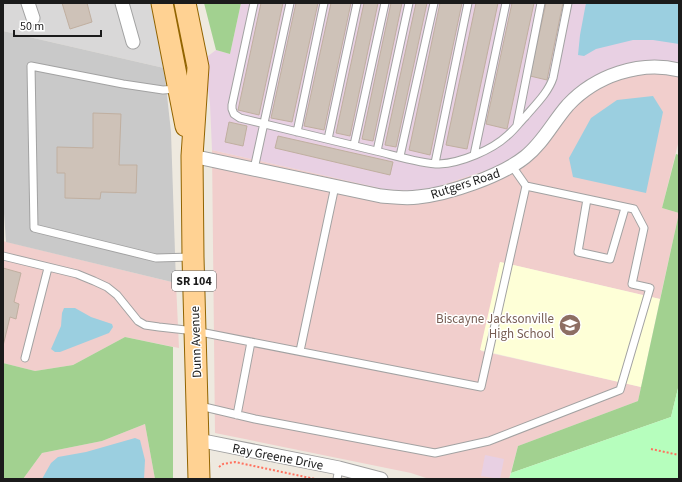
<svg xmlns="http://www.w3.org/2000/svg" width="682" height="482" viewBox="0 0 682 482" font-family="'Source Sans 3',sans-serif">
<rect width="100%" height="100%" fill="#eee9df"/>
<path fill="#d9d8d8" d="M3 3H150L159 35 164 68 3 31Z"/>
<path fill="#f1cecc" d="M666 61 679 63V140L662 208 679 213 660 299 500 262 481 351 641 387 638 401 518 446 509 479H429L411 473 215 433 212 150 384 189 410 191 436 187 490 169 551 116 565 99 584 83 611 69 636 62Z
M3 241 176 283 179 348 125 337 73 365 35 371 3 363Z
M145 424 155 479H23L42 453 102 441Z"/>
<path fill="#e8d0e3" d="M241 3H679V63L666 61 636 62 611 69 584 83 565 99 534 140 514 157 490 169 436 187 410 191 384 189 212 150 210 104 204 59 216 50 230 54Z
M485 455 504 459 500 479 481 476Z"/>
<path fill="#feffd7" d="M500 262 660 299 641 387 480 350Z"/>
<path fill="#c9c9c9" d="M3 31 164 68 171 132 176 283 6 242 3 199Z"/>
<path fill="#a2d190" d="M204 3H241L230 54 216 50Z
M676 154 679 155V384L671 417 511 473 518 446 638 401 679 213 662 208Z
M125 337 173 347V479H155L145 424 102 441 42 453 23 479H3V363L35 371 73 365Z"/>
<path fill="#b6febd" d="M679 384V479H509L511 473 671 417Z"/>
<path fill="#9bcfe0" d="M586 3H679V44L653 40H633L596 49 584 56 578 55 580 35Z
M653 96 663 112 646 193 573 177 569 158 591 118 617 100Z
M64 308H75L91 317 112 324 113 327 109 333 60 352H55L51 349 61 326 62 313Z
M135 438 140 440 145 460 144 479H42L51 463 58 457 86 452Z"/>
<path fill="#cec2b8" stroke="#c0afa0" d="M62 3H87L92 22 70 29Z
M261 3H283L259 115 238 110Z
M296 3H318L292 122 271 118Z
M331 3H351L324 130 304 126Z
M364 3H378L350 136 336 133Z
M391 3H402L373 141 362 139Z
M416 3H427L396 147 385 145Z
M440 3H462L430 155 409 150Z
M476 3H498L467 149 446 145Z
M512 3H534L507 129 486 124Z
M546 3H563L547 80 530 76Z
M93 113 121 114 119 165H137L136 193 101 192 100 199 65 198V173H57V147L93 148Z
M229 122 247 126 243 146 225 142Z
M278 136 393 162 390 175 275 148Z
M3 268 21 273 14 302 19 304 16 319 10 317 3 346Z"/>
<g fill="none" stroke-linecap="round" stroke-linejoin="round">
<g stroke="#a2a2a2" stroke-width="9">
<path id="service" d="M254 3 232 105V109L234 114 240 118C285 129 331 140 376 151 393 155 422 164 439 164 461 163 492 150 508 135 514 130 519 123 525 117 535 105 548 93 553 78L568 3
M177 89 163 90 123 84 31 66 34 228 156 258 191 257
M517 125 541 3
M297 132 324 3
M328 139 357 3
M354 145 385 3
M377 151 409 3
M474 155 506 3
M400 156 434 3
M435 163 468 3
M254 169 290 3
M587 199 578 252 610 259 625 208
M3 256 77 274 94 281 107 287 117 295 138 321 145 325 159 327 195 331 481 387 526 186 512 166
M300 351 335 186
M25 358 48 268
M200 406 255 419 435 453 489 441 620 390 650 288 632 284 644 228 634 209 526 186
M237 415 251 342
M337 479 339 468"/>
</g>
<g stroke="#a2a2a2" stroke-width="15">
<path id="minor" d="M28 3 33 18
M122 3 133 42
M192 156 381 196C393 197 406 199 418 197 449 194 501 176 525 157 543 143 553 122 568 105 595 76 640 60 679 70
M198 440 339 468 381 479"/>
</g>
<g stroke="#926400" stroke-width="23">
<path id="primary" d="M162 3 186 126
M185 3 198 67 192 156 193 257 199 479"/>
</g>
<path stroke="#ff725f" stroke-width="2" stroke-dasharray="2 2" stroke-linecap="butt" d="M651 449 679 455
M219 467 223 464 235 462 315 479"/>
<use href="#service" stroke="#fff" stroke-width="7"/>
<use href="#minor" stroke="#fff" stroke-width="13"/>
<use href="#primary" stroke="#ffd293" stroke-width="21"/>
</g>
<defs>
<g id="school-disc" transform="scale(1.15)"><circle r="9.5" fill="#8d6e63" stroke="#fff"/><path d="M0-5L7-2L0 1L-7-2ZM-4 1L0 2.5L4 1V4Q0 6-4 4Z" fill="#fff"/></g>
</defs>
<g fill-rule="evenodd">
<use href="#school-disc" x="570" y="325"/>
</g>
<g text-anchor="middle" stroke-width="3" stroke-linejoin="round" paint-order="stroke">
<rect fill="#fff" stroke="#5f5f5f" stroke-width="1" x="172" y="271" width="44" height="20" rx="3"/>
<g font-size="12" font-weight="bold" fill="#1b1b1b">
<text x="194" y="285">SR 104</text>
</g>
<g font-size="13" fill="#1b1b1b" stroke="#fff">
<text transform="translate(465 183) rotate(-18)" y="5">Rutgers Road</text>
<text transform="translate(195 342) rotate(-92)" y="5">Dunn Avenue</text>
<text transform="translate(278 456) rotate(11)" y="5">Ray Greene Drive</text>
</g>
<g font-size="13" fill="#785e54" stroke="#fff" text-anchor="end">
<text x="554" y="323">Biscayne Jacksonville<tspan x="554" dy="15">High School</tspan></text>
</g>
</g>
<rect width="682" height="482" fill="none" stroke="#1b1b1b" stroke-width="8"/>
<path d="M14 30v6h87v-6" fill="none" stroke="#1b1b1b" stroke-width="2"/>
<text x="20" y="30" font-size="12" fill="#1b1b1b" stroke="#ffffff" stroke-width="3" paint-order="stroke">50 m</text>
</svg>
